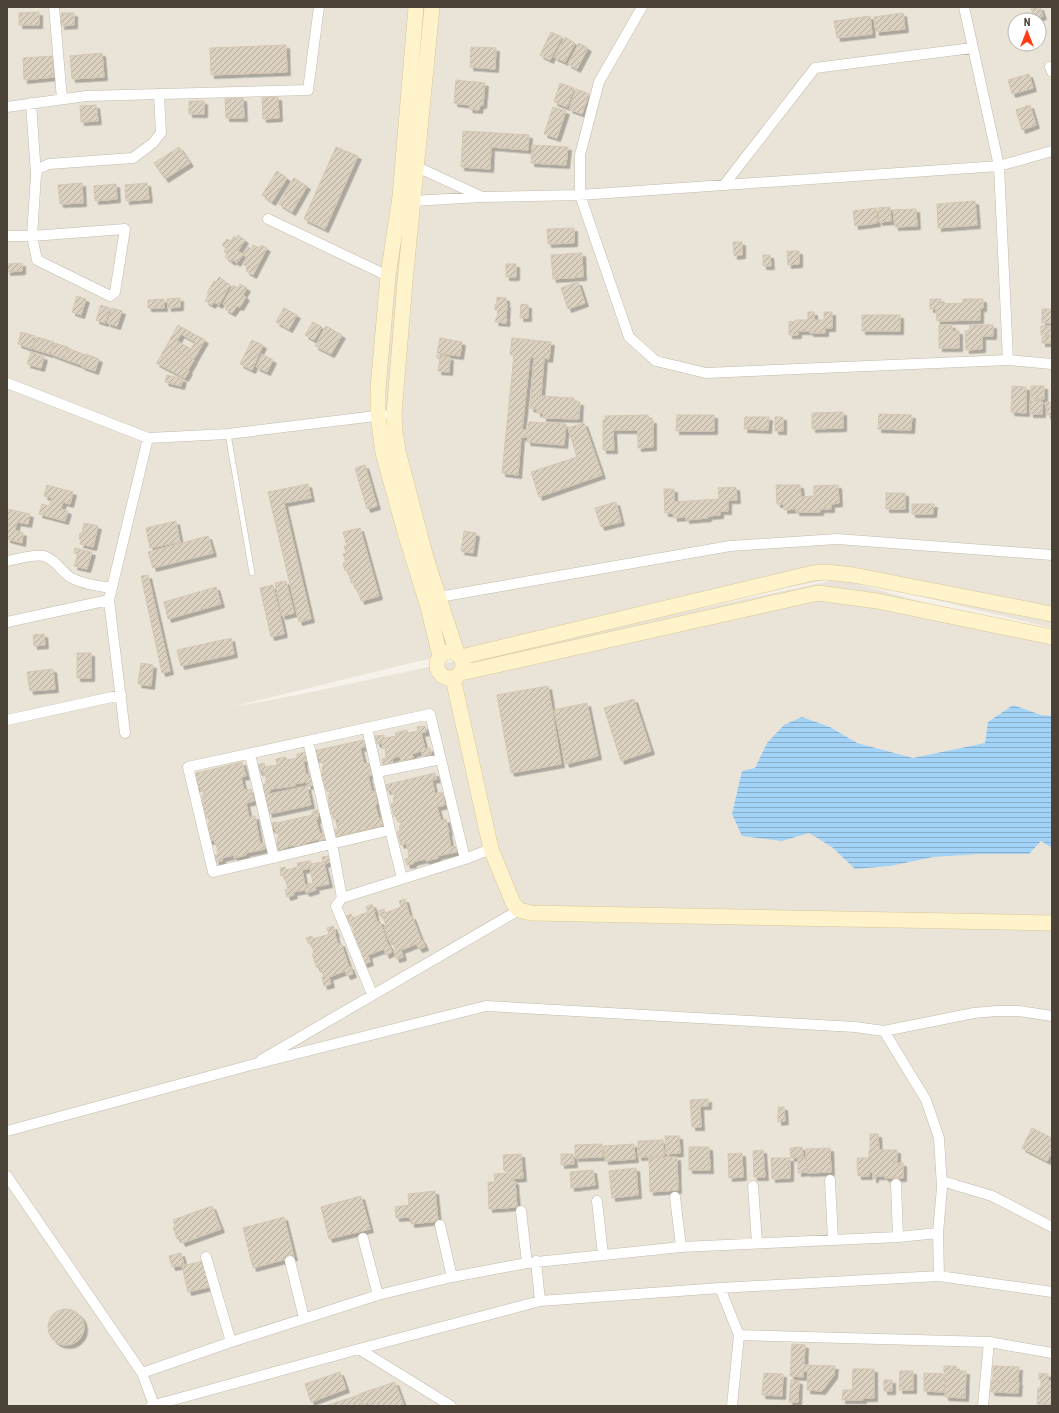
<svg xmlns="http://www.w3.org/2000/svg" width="1059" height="1413" viewBox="0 0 1059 1413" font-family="'Roboto Condensed',sans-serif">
<defs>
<pattern id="water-rules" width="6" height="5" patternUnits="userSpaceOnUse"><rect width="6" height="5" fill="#a3d3f6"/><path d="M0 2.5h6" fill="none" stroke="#87adc8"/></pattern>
<pattern id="building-hatch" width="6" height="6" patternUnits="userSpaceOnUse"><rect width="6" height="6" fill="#dbd1c1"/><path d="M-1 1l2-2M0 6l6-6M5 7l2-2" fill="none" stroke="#b4ab9e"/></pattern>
<filter id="shadow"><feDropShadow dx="3.5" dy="3.5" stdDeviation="0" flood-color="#0004"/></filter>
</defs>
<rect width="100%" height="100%" fill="#f6f2ea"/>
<path fill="#eae4d8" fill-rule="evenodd" d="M7 7H1052V628L840 577 480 650 419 661 232 707 297 695 839 579 1052 638V1406H7ZM1015 20H1039V44H1015Z"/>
<path fill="url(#water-rules)" d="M1013 705 1041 715 1052 716V848L1041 841 1029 854H980L933 857 890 866 855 869 832 847 809 833 782 841 742 836 732 814 742 771 755 768 767 743 784 725 802 717 830 727 857 743 913 758 985 743 988 722Z"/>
<path fill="url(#building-hatch)" stroke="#d4c7b1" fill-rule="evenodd" filter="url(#shadow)" d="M1035 7H1040L1043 16 1034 19 1031 8Z
M39 12V25H19V13Z
M61 13H74V25L61 26Z
M903 13 905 29 876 32 874 17Z
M870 16 872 34 837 38 834 21Z
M551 32 562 37 550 60 540 55Z
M565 37 575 43 565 62 554 57Z
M579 43 588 48 577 69 568 64Z
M286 45 287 72 211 75 210 48Z
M471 47 496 48 495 69 470 67Z
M102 53 104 77 72 79 70 56Z
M52 56 54 77 24 80 23 58Z
M1029 74 1033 88 1012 94 1008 80Z
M456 80 485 83 483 105H480L479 110 469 109 470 105 454 103Z
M560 83 574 88 567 107 554 102Z
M576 89 589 94 582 114 569 109Z
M278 97 279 118 263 119 262 98Z
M243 98 244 118H226L225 99Z
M189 101H204V114H189Z
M96 105 98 121 81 122 80 106Z
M1030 105 1036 125 1022 130 1016 110Z
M553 107 566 111 557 138 544 134Z
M463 131 529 135 528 150 491 147 490 169 461 167Z
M532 145 568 147 566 165 531 163Z
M179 147 190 163 165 179 154 163Z
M336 147 358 156 325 229 304 219Z
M277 171 287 178 272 202 262 195Z
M294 178 307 186 292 212 279 204Z
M82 183 83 203 60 204 58 185Z
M147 183 149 199 126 201 125 185Z
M116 184 117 199 95 201 94 186Z
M975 201 977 225 938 228 937 204Z
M890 207 891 221 879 222 878 208Z
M876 208 877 223 855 226 853 211Z
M916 209 917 226 895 227 893 210Z
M574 228V243L548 244 547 229Z
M238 235 245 240 238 251 243 254 237 263 233 260 232 262 225 257 227 253 224 252 226 248 222 245 227 239 231 241 234 236 237 238Z
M733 242H742V255L734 256Z
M253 245 259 248 261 245 267 248 253 275 246 271 247 267 243 264 247 257 243 255 248 247 251 249Z
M787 251H799V264L788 265Z
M582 253 583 277 553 279 551 255Z
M763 255H770L771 266H763Z
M22 263V271L7 272V264Z
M506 264H516V277H506Z
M219 277 230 285 219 305 214 302 212 305 205 301 209 294 207 293 214 281 216 282Z
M578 282 585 303 568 309 561 288Z
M240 284 247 288 243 295 246 297 240 307 237 306 232 313 225 309 227 306 223 304 233 285 238 288Z
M77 296 86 299 81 315 72 312Z
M497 297 506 298V304H507L506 319H507L506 323 495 322 496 318H497L498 310H495V304H497Z
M180 298V307L168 308 167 299Z
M164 299V308H148V300Z
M930 299H941V304L963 303V299H983V308H980V320L937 321 936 309H930Z
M521 304 528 305V318H520Z
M101 305 110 308 105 323 96 320Z
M112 308 122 311 117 326 107 323Z
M284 308 297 315 289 329 276 322Z
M1042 309H1052V323H1042Z
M808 312H814V320H824V312H832V328H825V333H810V331H798V335H789V321L795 322V320H808Z
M862 315H900V331H862Z
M313 322 322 327 314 340 305 335Z
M178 325 205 340 194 359 167 345Z
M939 325H952V331H959V348H939Z
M970 325H993V336H982V349L966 350 965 331 970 330Z
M326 326 342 335 331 354 315 346Z
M1041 326H1051L1052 335H1041Z
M21 332 35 336 32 349 18 344Z
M181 334 195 342 191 349 177 341Z
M37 337 54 342 50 354 33 349Z
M1042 337H1052V343H1042Z
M440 338 462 342 460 356 437 353Z
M512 338 551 342 549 359 544 358 541 396 574 398V402H580L579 419 543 418V413H537V409L530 408 534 357H530L522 430H528L529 422 566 424 564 445 527 442 528 437H521L518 475 502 473 514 355H510Z
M252 340 263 345 252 370 240 364Z
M55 343 68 347 64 359 51 354Z
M167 345 194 360 188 370 161 355Z
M68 348 85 355 81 365 64 359Z
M31 352 44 357 41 368 27 364Z
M86 354 99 359 95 371 81 366Z
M262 354 273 360 267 372 256 367Z
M437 355 450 357 449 372 438 371 440 359 437 358Z
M161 356 189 371 185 378 156 363Z
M167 375 183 379 181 386 165 382Z
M1012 386 1026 387V413L1011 412Z
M1031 386H1044V399H1031Z
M1030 401H1042V414H1030Z
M1046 402H1052V415H1047Z
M843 412V428L812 429V413Z
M879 414 912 415 911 430 878 429Z
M648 415 649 420H653V447L638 448V430H613L614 450H603V420H605V416Z
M677 415H714V431H676Z
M745 417H769L768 430 744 429Z
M775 417H783V431H775Z
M584 423 602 475 539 497 531 472 577 457 568 428Z
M365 465 377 506 367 509 355 468Z
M308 484 311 498 284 503 311 619 299 622 268 492Z
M47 485 73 492 70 504 63 502 61 509 68 511 65 521 39 514 42 504 49 506 52 498 44 496Z
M776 485H800L801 497 814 496V486L838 485 839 503 831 504V509H820V512H796V509L784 510V504H777Z
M736 487 737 500H728V511H720V515L708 516V518L686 520V517L674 518 673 513H665L664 489H674V502L719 499 718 488Z
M886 493H905V509H886Z
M616 502 621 522 601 527 595 508Z
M912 504H934L933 514H912Z
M7 509 30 514 28 524 17 522 15 530 23 533 22 543 7 539Z
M176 521 180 542 150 548 146 528Z
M84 523 98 526 93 547 80 544 81 539H79L80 533 82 534Z
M360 528 379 596 361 601 359 593H358L356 588 355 589 353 582 351 583 348 570 345 571 343 563 346 562 343 554 346 553 344 546H347L343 532Z
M464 531 476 533 473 553 461 551Z
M208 536 213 553 153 568 148 552Z
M75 548 92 552 87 569 74 566 78 554 74 553Z
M148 575 170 671 162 673 141 576Z
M286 581 294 613 282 616 275 583Z
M273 585 284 634 271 637 260 588Z
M216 587 221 604 168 619 164 602Z
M44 634 45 645 34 646 33 635Z
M231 638 234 654 181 666 177 650Z
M77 653H91V678H77Z
M141 663 153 665 151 686 138 684Z
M53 669 55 689 30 691 27 672Z
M548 686 561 764 511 773 497 695Z
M634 699 651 751 621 761 604 708Z
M587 703 598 756 566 764 554 710Z
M425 726 426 732 421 733 425 749 430 748 431 754 423 756 421 751 412 754 413 758 401 761 400 756 392 758 393 763 383 765 382 759 386 758 385 748 383 749 382 743 377 744 375 736 384 735V738L396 736 395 733 407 730 408 733 418 731 417 727Z
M363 740 365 747 360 748 364 764 370 763 372 775 368 776 372 792H375L377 804 375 805 379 819 381 818 383 825 336 837 334 830 338 829 336 823 339 822 338 819 334 820 332 814H330L327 802 329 801 328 795 331 794 330 791 327 792 326 786H323L320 775 323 774 322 767 324 766 323 762 321 763 319 758 315 759 314 751Z
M305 752 307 761H303L306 775 310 774 314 785 308 786 307 782 294 784 295 786 270 789V792L264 793 263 785 266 784V775H264L263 771 259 772 257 765 264 763 265 767 277 765 276 759 286 757V760L297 758V754Z
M242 762 246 776 241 777 244 790 251 789 254 801 246 803 249 817 255 816 260 844 264 843 265 849 246 853V855L234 858V855L222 858V861L216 862 214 855H218L217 850H218L214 840 209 841 206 828H209L208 823 210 822 209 818 207 819 205 813H203L200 801 203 800 202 794H205L204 790 201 791 200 787 196 788 193 774Z
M435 773 437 779 432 780 435 794 442 792 445 805 437 807 441 821 446 819 449 832 448 833 451 847 455 846 457 852 437 856 438 858 426 861 425 859 413 862V864L407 865 405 859 409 858 408 853H409L406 843 401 845 397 832 400 831 399 826H401V821L398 822 396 816 394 817 391 804 394 803 393 798 396 797 395 793 392 794 391 790 387 791 385 785Z
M307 786 311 805 269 814 265 795Z
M317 810 319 816H317L318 819 316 820 320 834 323 833 325 839 319 841V839L305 843 306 845 295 847 294 845 283 848V849L277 851 275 843H278L277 838 279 837 278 833 276 834 275 828 270 829 269 824 276 822 277 823 312 815V812Z
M329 856 330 862 324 864 329 884 315 887 316 890 306 893 305 890 293 892 294 895 287 897 285 890 288 889 284 875 281 876 280 868 285 867 286 870 298 867 297 863 310 861 311 864 323 862 322 857ZM310 868 313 883 305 885 302 870Z
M405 899 410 917 412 916 421 940H422L425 947 419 949 416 944 401 950 403 957 396 959 394 951 396 950 392 940 389 941 384 927 386 926 383 916 381 917 378 911 384 909 385 913 401 907 399 901Z
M372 904 375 912H374L377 922 380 921 388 945H389L392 952 386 955 384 949 368 955 370 962 364 964 361 956 363 955 359 945 357 946 351 932 354 931 350 921 348 922 346 916 351 914 353 918 368 912 366 907Z
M333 926 336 933 335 934 338 944 341 943 349 967 350 966 353 974 347 976 345 971 329 977 331 984 324 986 322 977H324L320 967 317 968 312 954 314 953 311 943 309 944 306 938 312 936 313 939 329 934 327 928Z
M708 1099V1106H700L701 1127H692L690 1100Z
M778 1107H784L785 1121 778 1122Z
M1032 1128 1052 1138V1151L1047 1161 1022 1148Z
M870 1134H878L879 1150H897V1161H893V1163H903V1178H885V1176H875V1179H873V1172H869V1176H858L857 1158H869V1151H870Z
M665 1136H679L680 1153 666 1154Z
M663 1140 664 1156 638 1157V1141Z
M602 1144 603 1157 575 1158V1145Z
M634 1144 635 1159 605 1161 604 1146Z
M689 1147H709L710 1170H689Z
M802 1147 803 1157 791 1158 790 1148Z
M830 1148 831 1172 807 1173 806 1149Z
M763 1150 765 1177H754L753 1151Z
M742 1153 743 1177 729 1178 728 1154Z
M521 1154 523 1178 510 1179V1181H515L517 1207 489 1209 488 1182H495L494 1174 508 1173V1171H504L503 1155Z
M561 1154H573L574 1164 561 1165Z
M677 1157 678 1190 650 1192 649 1158Z
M771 1158H790V1178L772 1179Z
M806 1158 807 1172 798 1173V1159Z
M636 1168 638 1195 612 1198 609 1171Z
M593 1170 595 1185 571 1188 570 1172Z
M435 1191 438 1221 411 1224 410 1217 396 1218 395 1207 409 1205 408 1194Z
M361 1196 370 1229 329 1239 321 1207Z
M212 1206 221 1229 182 1243 180 1238 177 1239 173 1227 175 1226 173 1220Z
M284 1217 294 1257 253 1268 243 1228Z
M181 1253 184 1265 172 1267 169 1256Z
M203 1261 209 1287 188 1292 182 1266Z
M48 1327a18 18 0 1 1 36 0a18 18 0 1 1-36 0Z
M792 1344 805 1345 804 1365 835 1366 834 1375 822 1391 807 1390 808 1371H803V1377L790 1376Z
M944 1366H956V1371H966L965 1398 945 1397 946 1372H944Z
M993 1366 1019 1367 1018 1382 993 1381Z
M853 1369H874V1398H863V1400H842L843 1390H852Z
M900 1371H913V1390H899Z
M340 1372 346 1389 311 1402 305 1384Z
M764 1373 783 1374 782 1396 762 1395Z
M924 1373 945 1374 944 1392 924 1391Z
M1039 1373 1048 1374V1381H1052V1405L1037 1404 1038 1388H1041V1379H1039Z
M791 1380 799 1381 798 1402H789Z
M884 1380H892V1391H884Z
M991 1381 1019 1382 1018 1393 991 1392Z
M395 1382 404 1406H370L368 1403 363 1405 359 1394Z
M359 1395 362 1406H325Z"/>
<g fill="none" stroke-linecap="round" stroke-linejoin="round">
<g stroke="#c2baab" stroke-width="6">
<path id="lane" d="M228 434 252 573"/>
</g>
<g stroke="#c2baab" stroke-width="11">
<path id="street" d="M54 7 62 99
M642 7 599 82 580 155V195L629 337 656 361 706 373 1008 360 1052 364
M964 7 999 166 1008 360
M1050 67 1052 72
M7 107 86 96 308 90 319 7
M417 167 480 196
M36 175 38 169 49 164 133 158 153 143 161 133 159 94
M724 185 815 68 972 48
M413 201 482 197 580 195 999 166 1052 151
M268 219 388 276
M7 236H32L125 229 115 292 110 296 37 260 32 236 36 175 31 103
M7 383 148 438 228 434 384 415
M7 561C18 559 32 554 44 556 55 559 61 571 70 577 82 584 98 586 112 588
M439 597 730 546 837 539 1052 555
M7 622 109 600
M7 720 121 695
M367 728 390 830 402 878
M125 733 109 600 148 438
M308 741 332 844 342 898
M250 754 274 858
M377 772 441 759
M390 830 213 872 188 767 430 714 465 859
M372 994 336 906 342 898 465 859 491 849
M884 1031 926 1100 939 1138 942 1187 938 1233 939 1276
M261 1060 519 910
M7 1131 251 1065 486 1006 855 1027 884 1031 974 1013 996 1011H1019L1052 1016
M7 1176 142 1373 154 1405
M830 1180 833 1240
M942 1181 992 1196 1052 1227
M896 1184 898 1237
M753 1186 757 1243
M675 1197 681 1247
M597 1201 603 1255
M521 1211 527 1263
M440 1225 452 1277
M363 1238 378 1295
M206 1257 231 1342
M290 1261 304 1318
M536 1261 540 1301
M720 1288 739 1335 732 1406
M739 1335 989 1342 1052 1353
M359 1349 451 1406
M142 1373 231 1342 378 1295 452 1277 527 1263 681 1247 898 1237 938 1233
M151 1406 359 1349 540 1301 720 1288 939 1276 1052 1292
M983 1406 989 1342"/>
</g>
<g stroke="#d9c797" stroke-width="16">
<path id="secondary" d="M416 7 400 197 388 276 378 389V415L383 453 406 536 428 607 440 656
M432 7 405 281 394 414 395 431 398 451 426 558 457 653
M437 665a13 13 0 1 1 26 0a13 13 0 1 1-26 0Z
M461 657 813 573 825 572 853 575 1052 614
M461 673 818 593 877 601 1052 637
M453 678 491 849 513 903 519 910 531 913 1052 923"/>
</g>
<use href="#lane" stroke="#fff" stroke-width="5"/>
<use href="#street" stroke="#fff" stroke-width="10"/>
<use href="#secondary" stroke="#fff3cb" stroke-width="15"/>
</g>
<rect width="1059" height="1413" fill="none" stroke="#4b4337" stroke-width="16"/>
<g transform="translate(1027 32)"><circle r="19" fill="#ffffff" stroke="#b7b4af"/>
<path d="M0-3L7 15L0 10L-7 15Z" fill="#ff3c18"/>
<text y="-6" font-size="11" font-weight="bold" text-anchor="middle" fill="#4b4337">N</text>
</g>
</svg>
